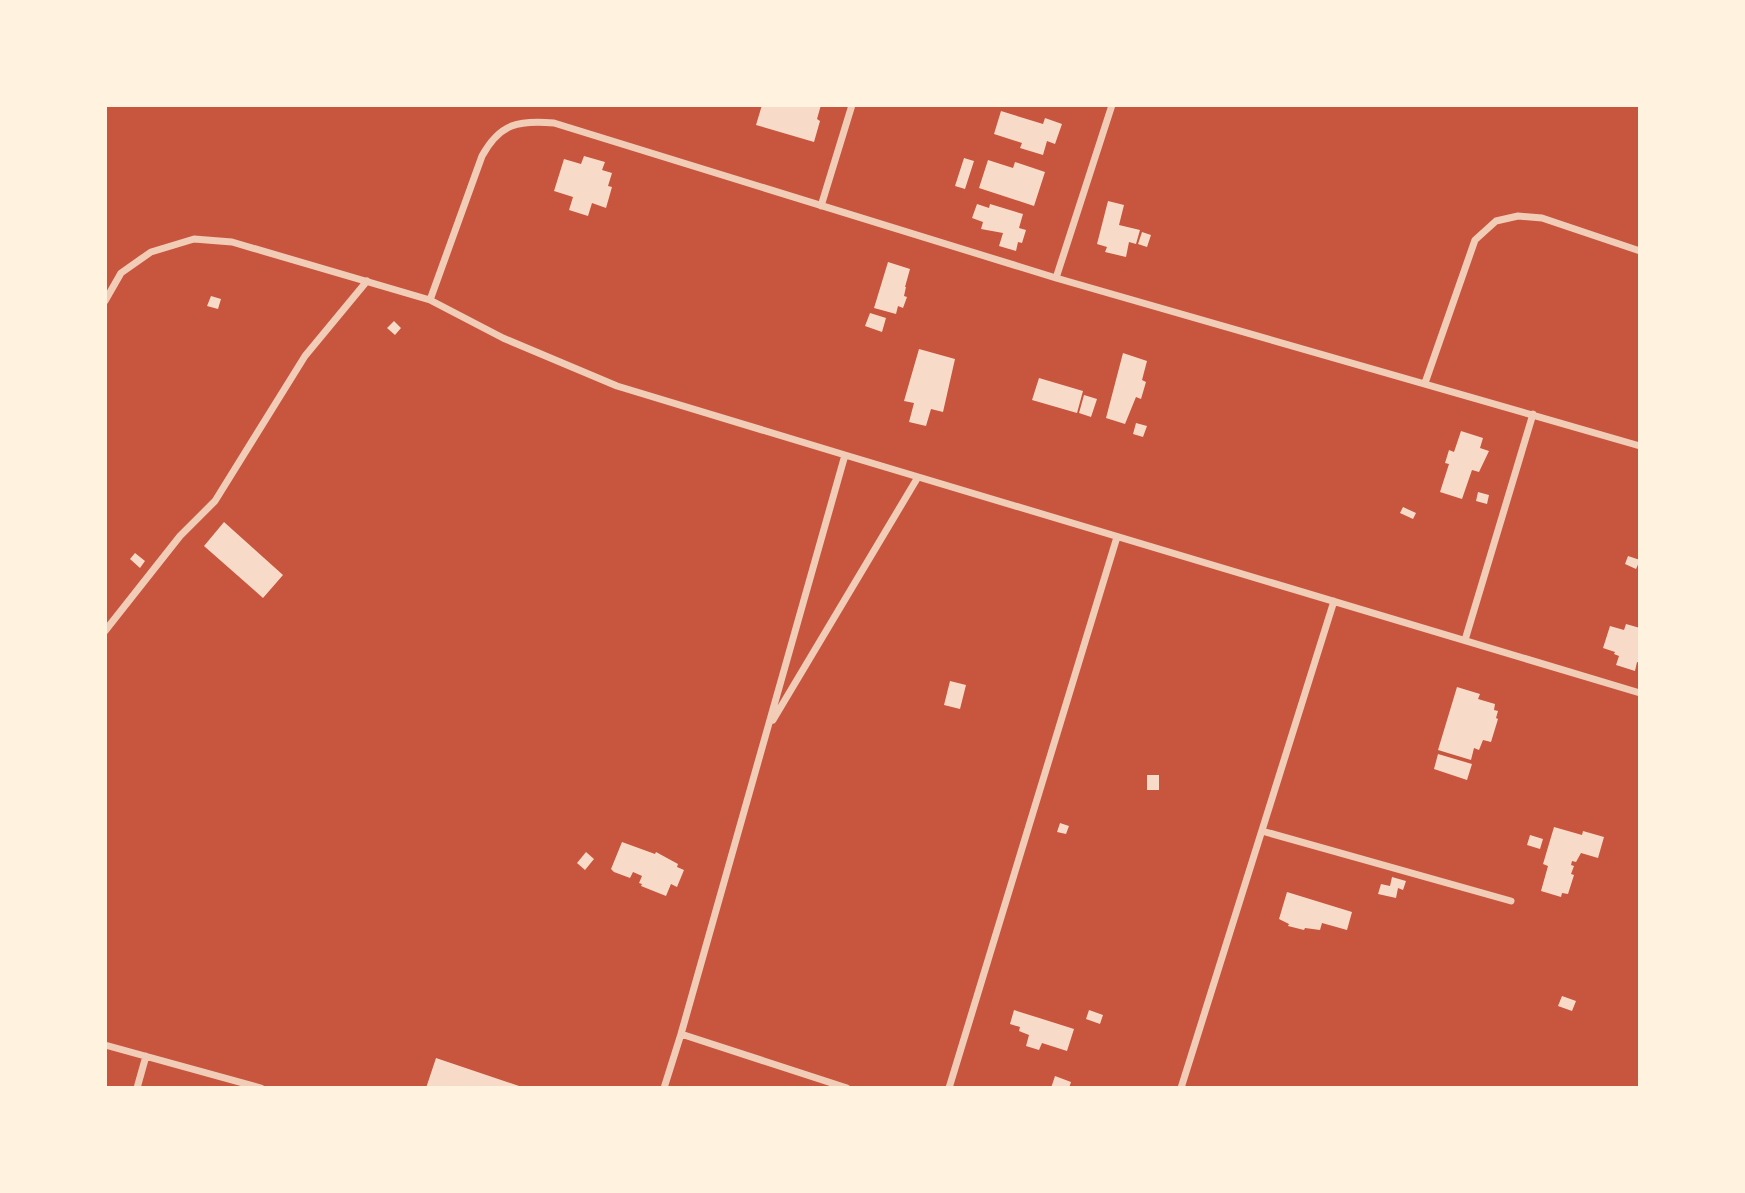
<svg xmlns="http://www.w3.org/2000/svg" width="1745" height="1193" viewBox="0 0 1745 1193" font-family="Spectral,serif">
<rect width="100%" height="100%" fill="#c8553d"/>
<path fill="#f7dbc8" d="M762 105H821L817 119 820 121 814 142 756 125Z
M1001 111 1043 124 1045 118 1062 124 1055 144 1047 141 1043 155 1020 148 1022 143 994 134Z
M584 156 605 162 602 170 612 173 608 186 612 187 606 208 592 203 588 216 569 210 573 197 554 191 564 159 581 164Z
M964 158 974 161 965 189 955 186Z
M988 160 1013 168 1015 162 1045 172 1034 206 979 188Z
M1108 201 1124 205 1119 225 1140 230 1136 244 1129 242 1126 257 1105 252 1107 247 1097 244Z
M977 204 989 208 990 204 1023 214 1019 228 1026 230 1022 243 1018 242 1016 251 999 246 1003 233 981 229 983 222 972 218Z
M1142 232 1151 235 1147 247 1138 244Z
M888 262 910 269 905 287H906L904 296 907 297 903 308 898 306 896 314 874 308Z
M211 296 221 299 218 309 207 306Z
M870 313 886 318 882 332 865 326Z
M394 321 401 328 395 335 387 328Z
M919 349 955 359 943 412 931 409 926 426 909 422 914 403 904 401Z
M1123 353 1147 361 1142 380 1146 382 1141 399 1136 397 1125 424 1106 418Z
M1039 378 1083 391 1077 413 1032 400Z
M1084 395 1097 399 1091 417 1079 413Z
M1136 423 1147 426 1143 437 1133 434Z
M1461 431 1483 438 1480 448 1489 451 1479 472 1472 470 1462 499 1440 492 1449 464 1445 463 1449 450 1454 452Z
M1478 492 1489 495 1487 504 1476 501Z
M1403 507 1416 513 1413 519 1400 513Z
M224 522 283 575 263 598 204 546Z
M135 553 145 561 140 568 130 559Z
M1628 556 1640 560 1636 569 1625 564Z
M1626 624 1640 628V663L1637 662 1635 671 1616 665 1619 656 1614 654 1615 652 1603 648 1610 626 1624 630Z
M950 681 966 685 960 709 944 705Z
M1457 687 1480 694 1478 699 1495 704 1494 710 1498 711 1496 718 1498 719 1491 742 1483 740 1479 750 1474 748 1471 760 1438 750Z
M1438 754 1472 764 1467 780 1434 769Z
M1147 775H1159V790H1147Z
M1060 823 1069 826 1066 834 1057 832Z
M1554 827 1582 835 1583 831 1604 837 1598 858 1581 853 1576 862 1572 861 1571 865 1574 866 1571 874 1574 875 1568 894 1562 893 1561 897 1541 891 1548 866 1543 864Z
M1530 835 1543 839 1540 849 1527 845Z
M622 842 655 854 656 852 678 864 677 867 684 870 677 887 671 884 666 896 641 886 642 884 639 883 642 876 633 872 630 878 614 872 611 869Z
M586 852 594 859 585 870 577 863Z
M1392 877 1406 881 1403 890 1398 888 1396 898 1378 894 1381 884 1390 886Z
M1287 892 1352 912 1347 930 1322 923 1320 930 1305 928 1304 930 1288 926 1289 924 1279 919Z
M1562 996 1576 1001 1572 1011 1558 1006Z
M1014 1010 1074 1029 1067 1051 1042 1043 1039 1050 1026 1046 1029 1035 1019 1031 1020 1027 1010 1024Z
M1089 1010 1103 1015 1100 1024 1086 1019Z
M436 1058 525 1088H426Z
M1055 1076 1071 1082 1069 1088H1051Z"/>
<g fill="none" stroke-linecap="round" stroke-linejoin="round">
<path stroke="#f1ccb7" stroke-width="7" d="M821 206 852 105
M1056 278 1112 105
M430 300 482 156C500 123 519 120 554 123L1056 278 1640 446
M105 301 121 273 151 252 194 239 232 242 430 300 503 338 617 386 845 455
M1425 383 1475 240 1496 221 1518 216 1542 218 1640 251
M105 631 180 536 215 501 305 356 367 281
M1465 640 1533 414
M773 720 918 477
M1262 831 1511 901
M681 1034 847 1088
M105 1045 261 1088
M137 1088 146 1056
M664 1088 681 1034 845 455 1640 693
M949 1088 1117 537
M1181 1088 1334 601"/>
</g>
<rect width="1745" height="1193" fill="none" stroke="#fff3e0" stroke-width="214"/>
</svg>
